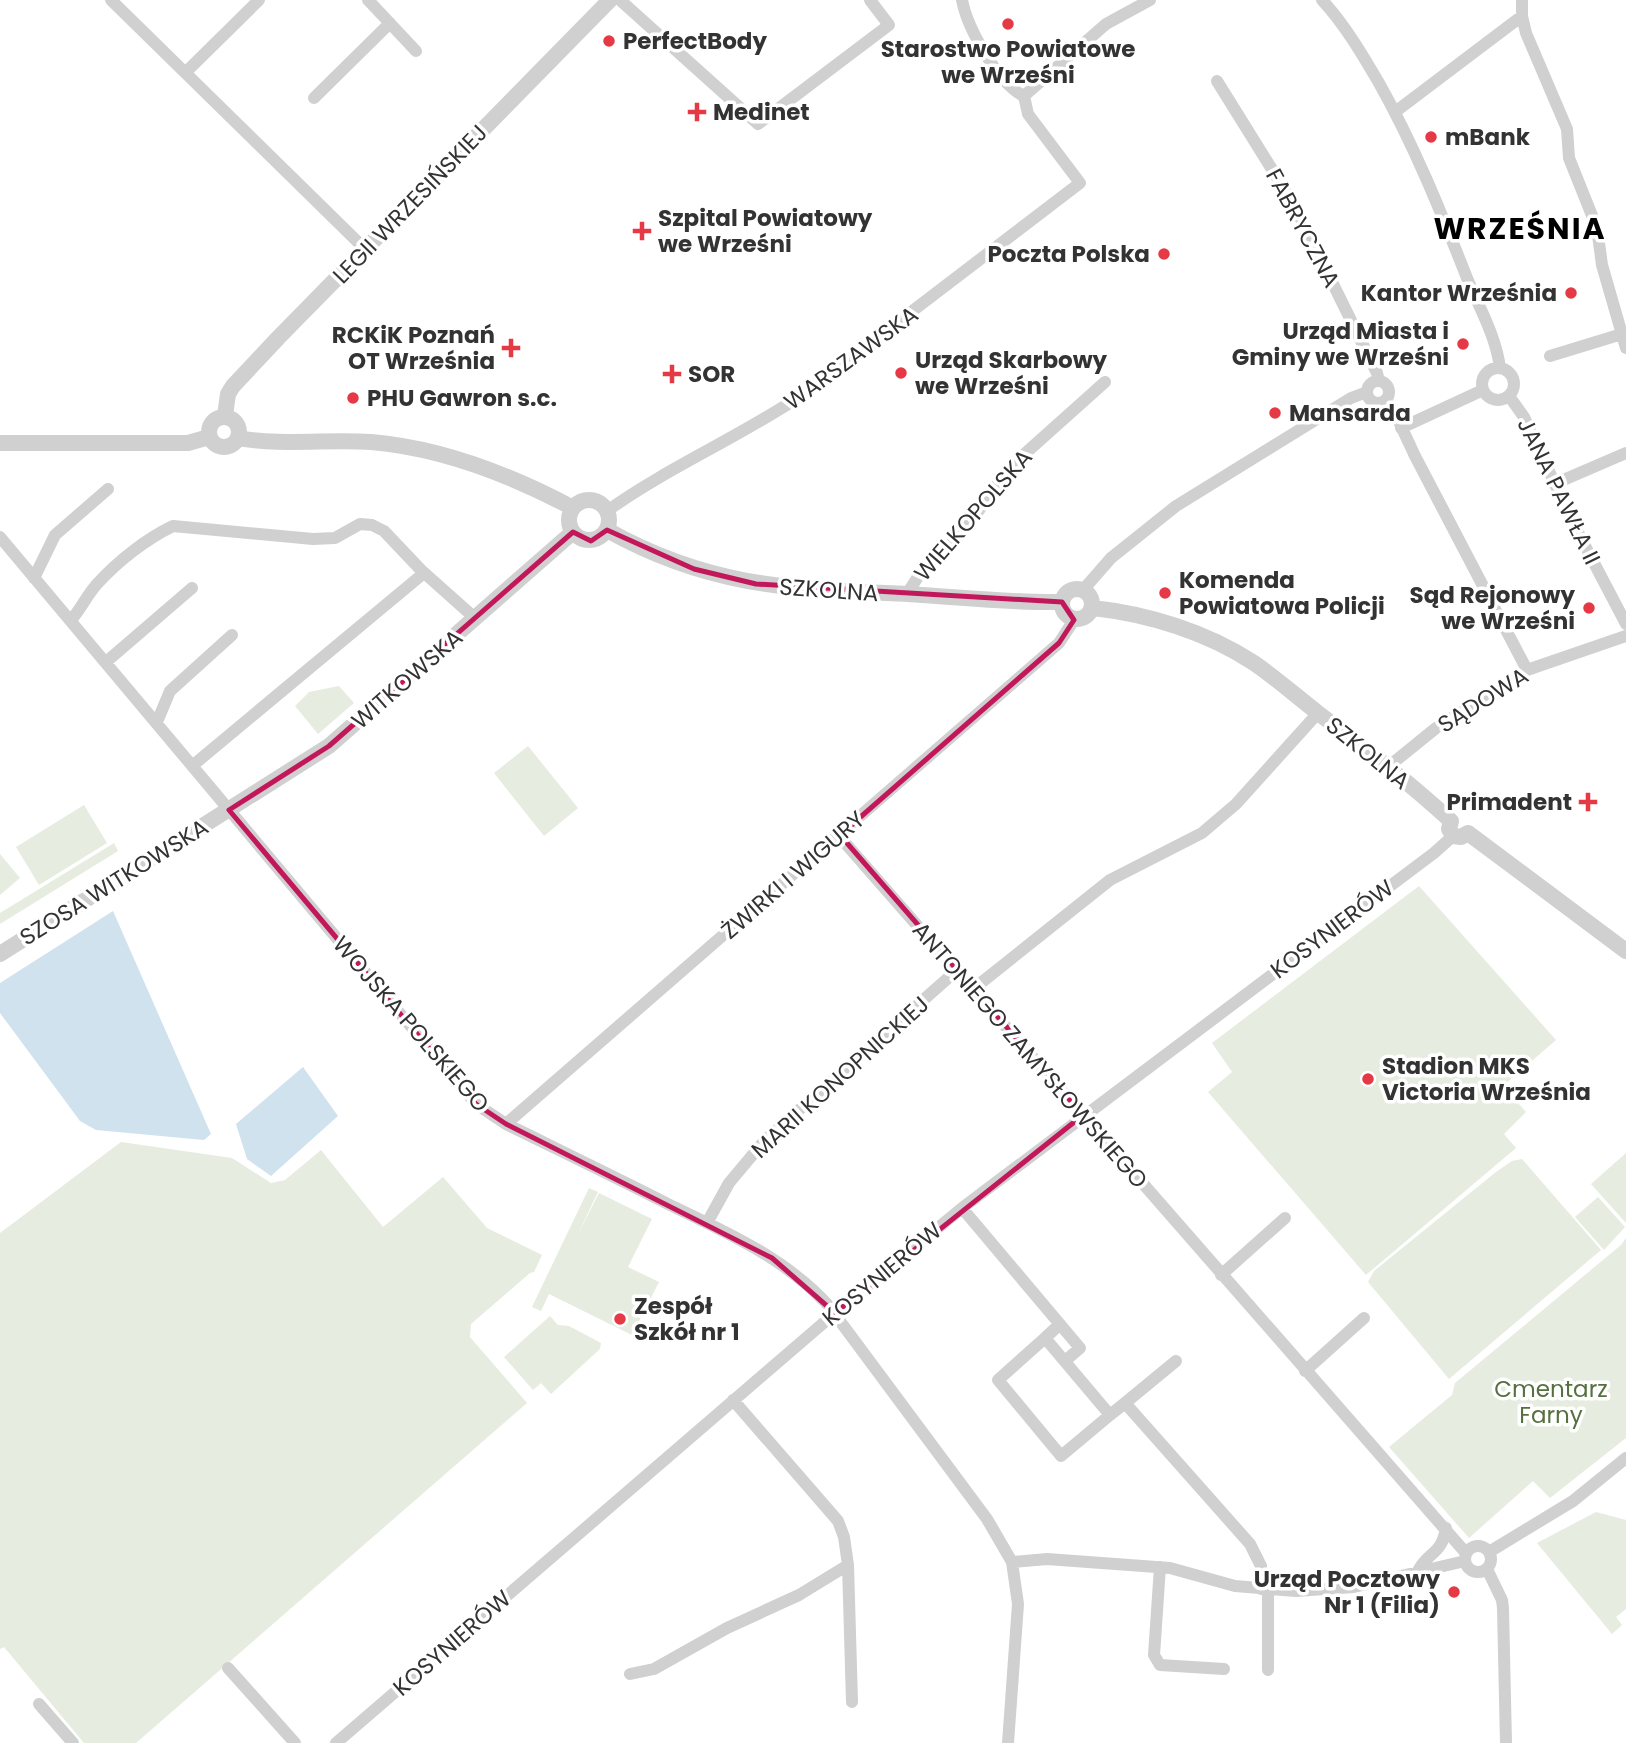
<svg xmlns="http://www.w3.org/2000/svg" width="1626" height="1743" viewBox="0 0 1626 1743" font-family="Poppins,sans-serif">
<rect width="100%" height="100%" fill="#fff"/>
<path fill="#e6ecdf" d="M339 686 354 703 318 734 295 706 309 692Z
M528 746 578 808 544 836 494 773Z
M84 805 107 843 39 885 16 847Z
M114 843 118 851 0 924V913Z
M0 854 20 878 0 895Z
M1419 886 1556 1040 1503 1086 1526 1112 1504 1134 1516 1148 1366 1275 1208 1092 1232 1072 1212 1043Z
M121 1142 232 1158 271 1183 285 1180 321 1150 383 1227 443 1177 487 1228 542 1255 534 1272 530 1273 471 1324 470 1337 527 1403 136 1743H84L4 1647 0 1649V1233Z
M1626 1153V1223L1591 1184Z
M1522 1159 1601 1250 1449 1379 1368 1282 1374 1271 1496 1172 1512 1161Z
M589 1188 598 1192 576 1238 599 1193 652 1219 628 1267 659 1282 632 1335 549 1294 541 1311 532 1307Z
M1598 1197 1625 1227 1604 1250 1575 1217Z
M1626 1238V1438L1550 1498 1533 1481 1469 1538 1389 1447 1452 1395 1455 1383 1621 1245Z
M550 1316 558 1325 569 1326 601 1343 600 1349 551 1394 541 1383 533 1390 504 1357Z
M1596 1512 1626 1520V1609L1616 1617 1622 1625 1612 1634 1537 1543Z"/>
<path fill="#cfe2ee" d="M113 911 211 1134 204 1140 96 1130 80 1121 0 1013V983Z
M303 1067 338 1116 271 1176 247 1159 236 1124Z"/>
<g fill="none" stroke-linecap="round" stroke-linejoin="round">
<path stroke="#d0d0d0" stroke-width="12" d="M111 0 366 250
M368 0 416 51
M620 0 758 124 889 25 870 0
M962 0C967 27 998 84 1024 96
M1322 0C1345 25 1362 54 1379 83 1414 145 1441 212 1467 278 1479 307 1496 336 1500 368
M1522 0V16L1526 33 1567 129 1569 158 1597 228 1602 265 1626 348
M186 72 259 0
M1217 81 1293 203 1377 373 1379 381
M1024 96 1106 24 1150 0
M314 98 390 23
M1395 112 1522 16
M1550 356 1622 334
M1482 384a16 16 0 1 1 32 0a16 16 0 1 1-32 0Z
M1367 392a11 11 0 1 1 22 0a11 11 0 1 1-22 0Z
M1509 396 1524 417 1572 521 1626 624
M1386 401 1393 409 1415 456 1527 670
M1401 428 1483 390
M1554 484 1626 453
M607 511C670 466 742 436 805 393L1080 183 1028 114 1024 96
M0 537 476 1104 506 1124C561 1151 615 1177 670 1205 726 1232 785 1258 828 1305L987 1519 1012 1562 1018 1604 1008 1743
M34 578 55 535 108 489
M1083 590 1111 558 1176 506 1351 398 1367 392
M907 594 921 572 964 531 1010 467 1105 382
M71 620C81 609 87 595 97 584 118 561 146 539 173 526L313 539 335 538 360 524 372 525 384 531 421 570 476 619
M106 662 192 588
M157 722 170 691 232 635
M192 766 424 573
M1388 767 1436 728 1527 670 1626 636
M839 836 1465 1552
M972 990 1110 880 1202 833 1236 804 1318 713
M506 1124 1059 643 1074 620
M962 1208 1080 1348 1065 1361
M707 1223 729 1183 765 1140 956 971
M1221 1275 1285 1218
M1060 1324 1045 1338 1110 1415 1125 1403 1250 1544 1261 1566V1589
M1045 1338 998 1380 1061 1456 1110 1415
M1305 1371 1364 1318
M733 1400 838 1521 844 1537 848 1565 852 1702
M1125 1403 1176 1361
M1465 1559a13 13 0 1 1 26 0a13 13 0 1 1-26 0Z
M1489 1552 1573 1501 1626 1458
M1012 1562 1047 1559 1170 1568 1235 1586 1296 1591 1354 1587 1465 1561
M1160 1567 1154 1655 1160 1665 1224 1669
M1487 1569 1502 1600 1503 1608 1506 1743
M1418 1571C1427 1552 1442 1555 1446 1528
M1268 1589V1670
M228 1668 295 1743
M630 1674 654 1669 727 1628 799 1595 848 1565
M39 1704 73 1743
M336 1743 835 1313 962 1208 1434 853 1453 836"/>
<path stroke="#d0d0d0" stroke-width="16" d="M225 416 228 394 233 386 278 338 610 0
M209 432a15 15 0 1 1 30 0a15 15 0 1 1-30 0Z
M238 438C282 446 327 439 371 442 442 448 511 475 573 508
M0 443H188L209 437
M569 520a20 20 0 1 1 40 0a20 20 0 1 1-40 0Z
M607 530C711 588 792 589 907 594 959 597 1010 603 1062 602
M1062 604a15 15 0 1 1 30 0a15 15 0 1 1-30 0Z
M1093 608C1148 614 1207 632 1254 663 1276 678 1296 696 1318 713 1363 747 1409 782 1451 821
M1451 821 1449 829 1453 836 1461 837 1468 833
M1468 833 1626 951
M0 954 329 746 573 532"/>
</g>
<path fill="none" stroke="#c2185b" stroke-width="5" stroke-linejoin="round" d="M607 530 694 569 756 584 1062 602 1074 620 1059 643 840 835 1083 1115 835 1313 772 1258 506 1124 476 1104 229 810 329 746 573 532 591 541Z"/>
<g fill="#e63946" stroke="#fff" stroke-width="2.5">
<circle cx="1008" cy="24" r="7"/>
<circle cx="609" cy="41" r="7"/>
<path d="M693.5 101.5h7v7h7v7h-7v7h-7v-7h-7v-7h7z"/>
<circle cx="1431" cy="137" r="7"/>
<path d="M638.5 220.5h7v7h7v7h-7v7h-7v-7h-7v-7h7z"/>
<circle cx="1164" cy="254" r="7"/>
<circle cx="1571" cy="293" r="7"/>
<circle cx="1463" cy="344" r="7"/>
<path d="M507.5 337.5h7v7h7v7h-7v7h-7v-7h-7v-7h7z"/>
<circle cx="901" cy="373" r="7"/>
<path d="M668.5 363.5h7v7h7v7h-7v7h-7v-7h-7v-7h7z"/>
<circle cx="353" cy="398" r="7"/>
<circle cx="1275" cy="413" r="7"/>
<circle cx="1165" cy="593" r="7"/>
<circle cx="1589" cy="608" r="7"/>
<path d="M1584.5 791.5h7v7h7v7h-7v7h-7v-7h-7v-7h7z"/>
<circle cx="1368" cy="1079" r="7"/>
<circle cx="620" cy="1319" r="7"/>
<circle cx="1454" cy="1592" r="7"/>
</g>
<g text-anchor="middle" stroke-width="7" stroke-linejoin="round" paint-order="stroke">
<g font-size="23" font-weight="bold" fill="#333" stroke="#fff" text-anchor="start">
<text x="623" y="49">PerfectBody</text>
<text x="1008" y="57" text-anchor="middle">Starostwo Powiatowe<tspan x="1008" dy="26">we Wrześni</tspan></text>
<text x="713" y="120">Medinet</text>
<text x="1445" y="145">mBank</text>
<text x="658" y="226">Szpital Powiatowy<tspan x="658" dy="26">we Wrześni</tspan></text>
<text x="1150" y="262" text-anchor="end">Poczta Polska</text>
<text x="1557" y="301" text-anchor="end">Kantor Września</text>
<text x="1449" y="339" text-anchor="end">Urząd Miasta i<tspan x="1449" dy="26">Gminy we Wrześni</tspan></text>
<text x="495" y="343" text-anchor="end">RCKiK Poznań<tspan x="495" dy="26">OT Września</tspan></text>
<text x="915" y="368">Urząd Skarbowy<tspan x="915" dy="26">we Wrześni</tspan></text>
<text x="688" y="382">SOR</text>
<text x="367" y="406">PHU Gawron s.c.</text>
<text x="1289" y="421">Mansarda</text>
<text x="1179" y="588">Komenda<tspan x="1179" dy="26">Powiatowa Policji</tspan></text>
<text x="1575" y="603" text-anchor="end">Sąd Rejonowy<tspan x="1575" dy="26">we Wrześni</tspan></text>
<text x="1572" y="810" text-anchor="end">Primadent</text>
<text x="1382" y="1074">Stadion MKS<tspan x="1382" dy="26">Victoria Września</tspan></text>
<text x="634" y="1314">Zespół<tspan x="634" dy="26">Szkół nr 1</tspan></text>
<text x="1440" y="1587" text-anchor="end">Urząd Pocztowy<tspan x="1440" dy="26">Nr 1 (Filia)</tspan></text>
</g>
<g font-size="23" fill="#333" stroke="#fff">
<text transform="translate(410 204) rotate(-46)" y="8">LEGII WRZESIŃSKIEJ</text>
<text transform="translate(1303 228) rotate(62)" y="8">FABRYCZNA</text>
<text transform="translate(851 358) rotate(-36)" y="8">WARSZAWSKA</text>
<text transform="translate(1559 491) rotate(64)" y="8">JANA PAWŁA II</text>
<text transform="translate(973 515) rotate(-49)" y="8">WIELKOPOLSKA</text>
<text transform="translate(829 590) rotate(4)" y="8">SZKOLNA</text>
<text transform="translate(407 679) rotate(-41)" y="8">WITKOWSKA</text>
<text transform="translate(1483 700) rotate(-32)" y="8">SĄDOWA</text>
<text transform="translate(1368 753) rotate(39)" y="8">SZKOLNA</text>
<text transform="translate(793 875) rotate(-41)" y="8">ŻWIRKI I WIGURY</text>
<text transform="translate(114 882) rotate(-32)" y="8">SZOSA WITKOWSKA</text>
<text transform="translate(1332 929) rotate(-37)" y="8">KOSYNIERÓW</text>
<text transform="translate(411 1024) rotate(49)" y="8">WOJSKA POLSKIEGO</text>
<text transform="translate(1030 1055) rotate(49)" y="8">ANTONIEGO ZAMYSŁOWSKIEGO</text>
<text transform="translate(840 1077) rotate(-42)" y="8">MARII KONOPNICKIEJ</text>
<text transform="translate(882 1274) rotate(-40)" y="8">KOSYNIERÓW</text>
<text transform="translate(452 1643) rotate(-41)" y="8">KOSYNIERÓW</text>
</g>
<g font-size="23" fill="#56703f" stroke="#fff">
<text x="1551" y="1397">Cmentarz<tspan x="1551" dy="26">Farny</tspan></text>
</g>
<g font-size="30" font-weight="bold" letter-spacing="2" fill="#000" stroke="#fff">
<text x="1520" y="239">WRZEŚNIA</text>
</g>
</g>
</svg>
